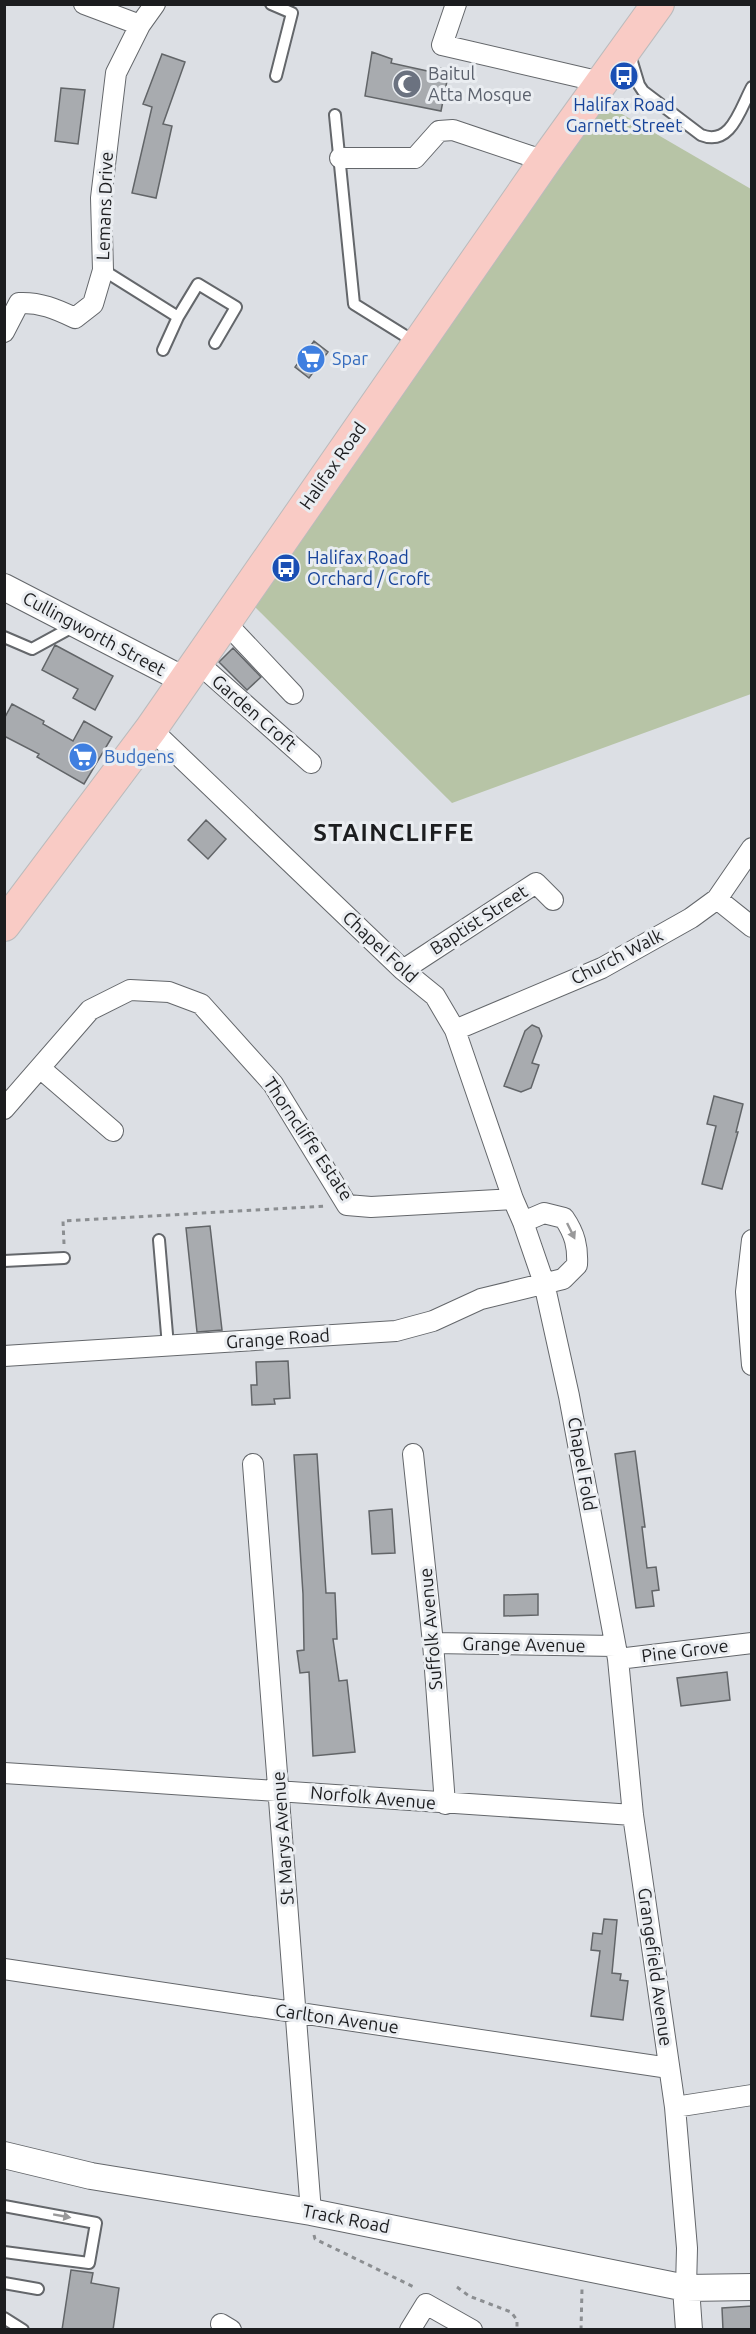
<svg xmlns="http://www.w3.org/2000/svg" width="756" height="2334" viewBox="0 0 756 2334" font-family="Ubuntu,sans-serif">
<rect width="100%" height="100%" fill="#dcdfe4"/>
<path fill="#b7c4a6" d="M591 96 751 189V694L452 803 244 596Z"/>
<path fill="#a8abaf" stroke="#626568" stroke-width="1.5" d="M372 52 392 59 391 63 432 72V65L449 71 441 111 365 96Z
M162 54 185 62 163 124 172 126 156 198 132 193 152 107 143 104Z
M61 88 85 90 78 144 55 141Z
M314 341 328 352 309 378 295 367Z
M55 645 113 676 95 710 73 698 78 689 42 670Z
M233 648 261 677 247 690 219 662Z
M12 704 44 721 43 724 73 741 84 721 112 737 84 784 37 757 39 754 4 736V719Z
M206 820 226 839 208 859 188 840Z
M532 1025 539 1028 542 1036 532 1063 539 1065 531 1088 521 1092 504 1086 525 1031Z
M714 1096 743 1104 736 1132H738L722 1189 702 1184 716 1126 707 1124Z
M210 1226 222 1330 197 1332 186 1228Z
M288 1361 290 1398 274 1399 275 1404 252 1405 251 1385H257L256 1362Z
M635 1451 645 1527H642L647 1568 656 1567 659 1590 652 1591 654 1606 636 1608 615 1454Z
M317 1454 326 1593H335L337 1639H333L339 1681 347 1680 355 1752 313 1756 309 1672 300 1673 297 1651 304 1650 303 1594 294 1455Z
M392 1509 395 1553 372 1554 369 1511Z
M538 1594V1615L504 1616V1595Z
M727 1672 730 1700 681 1706 677 1678Z
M604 1919 617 1920 612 1973 621 1974 620 1980 628 1981 623 2020 591 2016 600 1951 591 1950 593 1933 602 1934Z
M71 2270 93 2273 91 2283 119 2288 113 2330H62Z
M752 2306V2330H723L722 2308Z"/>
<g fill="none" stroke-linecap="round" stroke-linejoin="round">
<g stroke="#64676b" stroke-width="14">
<path id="service" d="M271 4 292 13 276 76
M629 52 639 85 643 91 701 135C731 147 740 109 752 87
M335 115 354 304 415 342
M103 270 178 317 163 350
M178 317 198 284 236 307 215 343
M4 637 32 649 76 625
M159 1240 168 1346
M4 1261 64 1258
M4 2206 96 2223 89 2263 4 2252
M4 2283 38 2289
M4 2318 23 2330"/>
</g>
<g stroke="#64676b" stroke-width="22">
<path id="minor" d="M84 4 140 25
M456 4 442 45 601 82
M340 158H415L439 131 453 130 545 161
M4 332 19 303C40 302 56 309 75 318L93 304 103 270 101 198 116 73 140 25 155 4
M226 623 293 694
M197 662 311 763
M151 729 403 970 435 996 455 1030 513 1199 523 1222 544 1283 569 1396 618 1659 633 1815 675 2107 687 2248 686 2288
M717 899 752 927
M403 970 536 883 553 900
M455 1030 602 968 691 918 717 899 752 848
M40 1068 113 1131
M4 1109 90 1010 130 990 169 992 201 1004 273 1084 347 1205 371 1207 513 1199
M752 1240 746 1292 752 1365
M4 1356 396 1331 433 1321 481 1299 563 1279 577 1265C578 1247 575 1234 564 1218L544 1213 523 1222
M413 1454 433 1643 445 1804
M253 1464 311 2212
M433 1643 615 1646
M618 1659 752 1643
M4 1773C214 1786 424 1803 633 1815
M4 1969 669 2068
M675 2107 752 2095
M221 2324 231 2330
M410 2330 426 2304 472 2330"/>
</g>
<g stroke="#64676b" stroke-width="28">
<path id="tertiary" d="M4 587 184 680
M4 2155 91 2176 311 2212 686 2288 752 2287
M686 2288 689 2330"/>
</g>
<g stroke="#bbbbbc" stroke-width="34">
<path id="primary" d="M4 925 151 729 545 161 658 4"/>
</g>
<path stroke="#8b8e91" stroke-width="3" stroke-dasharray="4.5 4.5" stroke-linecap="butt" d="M64 1244 63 1221 327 1206
M314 2235 315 2239 416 2288
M457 2287 469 2296 511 2312 517 2320V2330
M581 2330 582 2289"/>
<use href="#service" stroke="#fff" stroke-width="10"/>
<use href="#minor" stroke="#fff" stroke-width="20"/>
<use href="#tertiary" stroke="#fff" stroke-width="26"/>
<use href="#primary" stroke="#f9cbc5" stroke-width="32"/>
</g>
<defs><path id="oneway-solid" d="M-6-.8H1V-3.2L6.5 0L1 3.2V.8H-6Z" transform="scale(1.5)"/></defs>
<g fill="#99999a">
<use href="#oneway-solid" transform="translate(571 1231) rotate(64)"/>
<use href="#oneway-solid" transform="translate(62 2216) rotate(10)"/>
</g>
<defs>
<g id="bus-disc" transform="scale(1.5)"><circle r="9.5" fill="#1a4fb4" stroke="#eaedf1"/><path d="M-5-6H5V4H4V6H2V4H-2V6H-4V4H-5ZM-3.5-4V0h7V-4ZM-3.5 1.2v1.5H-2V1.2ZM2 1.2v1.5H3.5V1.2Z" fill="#fff"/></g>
<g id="mosque-disc" transform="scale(1.5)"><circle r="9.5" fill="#6b7280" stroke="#eaedf1"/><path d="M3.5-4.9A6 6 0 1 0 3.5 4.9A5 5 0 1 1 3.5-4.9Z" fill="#fff"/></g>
<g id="supermarket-disc" transform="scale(1.5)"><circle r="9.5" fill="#3f7fe0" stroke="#eaedf1"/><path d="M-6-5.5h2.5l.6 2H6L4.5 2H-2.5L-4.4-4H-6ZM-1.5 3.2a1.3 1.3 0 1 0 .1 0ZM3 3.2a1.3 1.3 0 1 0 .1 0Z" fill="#fff"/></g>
</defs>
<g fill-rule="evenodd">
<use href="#bus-disc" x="624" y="76"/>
<use href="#mosque-disc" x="407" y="84"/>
<use href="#supermarket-disc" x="311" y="359"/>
<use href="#bus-disc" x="286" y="568"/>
<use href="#supermarket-disc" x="83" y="757"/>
</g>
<g text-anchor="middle" stroke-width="6" stroke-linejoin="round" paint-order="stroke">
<g font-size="18" fill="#5b616d" stroke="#eaedf1" text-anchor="start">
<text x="428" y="80">Baitul<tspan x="428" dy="21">Atta Mosque</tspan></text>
</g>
<g font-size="18" fill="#164399" stroke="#eaedf1">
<text x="624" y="111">Halifax Road<tspan x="624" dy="21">Garnett Street</tspan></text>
<text x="307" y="564" text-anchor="start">Halifax Road<tspan x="307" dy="21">Orchard / Croft</tspan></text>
</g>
<g font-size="18" fill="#1c1d1f" stroke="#eaedf1">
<text transform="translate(105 206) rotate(-88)" y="6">Lemans Drive</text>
<text transform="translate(333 466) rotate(-55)" y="6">Halifax Road</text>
<text transform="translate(94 634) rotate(28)" y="6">Cullingworth Street</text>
<text transform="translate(254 713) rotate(41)" y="6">Garden Croft</text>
<text transform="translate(479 920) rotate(-33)" y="6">Baptist Street</text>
<text transform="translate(380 947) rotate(43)" y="6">Chapel Fold</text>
<text transform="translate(617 957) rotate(-27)" y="6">Church Walk</text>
<text transform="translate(308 1139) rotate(56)" y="6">Thorncliffe Estate</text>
<text transform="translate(278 1339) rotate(-4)" y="6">Grange Road</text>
<text transform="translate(582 1464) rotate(80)" y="6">Chapel Fold</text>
<text transform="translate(431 1629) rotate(-95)" y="6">Suffolk Avenue</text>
<text transform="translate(524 1645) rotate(1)" y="6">Grange Avenue</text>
<text transform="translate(685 1651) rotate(-7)" y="6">Pine Grove</text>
<text transform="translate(373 1798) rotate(5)" y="6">Norfolk Avenue</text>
<text transform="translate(283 1838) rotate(-94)" y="6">St Marys Avenue</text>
<text transform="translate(655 1967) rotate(82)" y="6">Grangefield Avenue</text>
<text transform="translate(337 2019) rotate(8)" y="6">Carlton Avenue</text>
<text transform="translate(346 2219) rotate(11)" y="6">Track Road</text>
</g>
<g font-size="18" fill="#366cbe" stroke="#eaedf1" text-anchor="start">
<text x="332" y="365">Spar</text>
<text x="104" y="763">Budgens</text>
</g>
<g font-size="24" font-weight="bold" letter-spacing="1.5" fill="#1c1d1f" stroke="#eaedf1">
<text x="394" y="841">STAINCLIFFE</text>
</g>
</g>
<rect width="756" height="2334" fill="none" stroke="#1c1d1f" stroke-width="12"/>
</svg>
